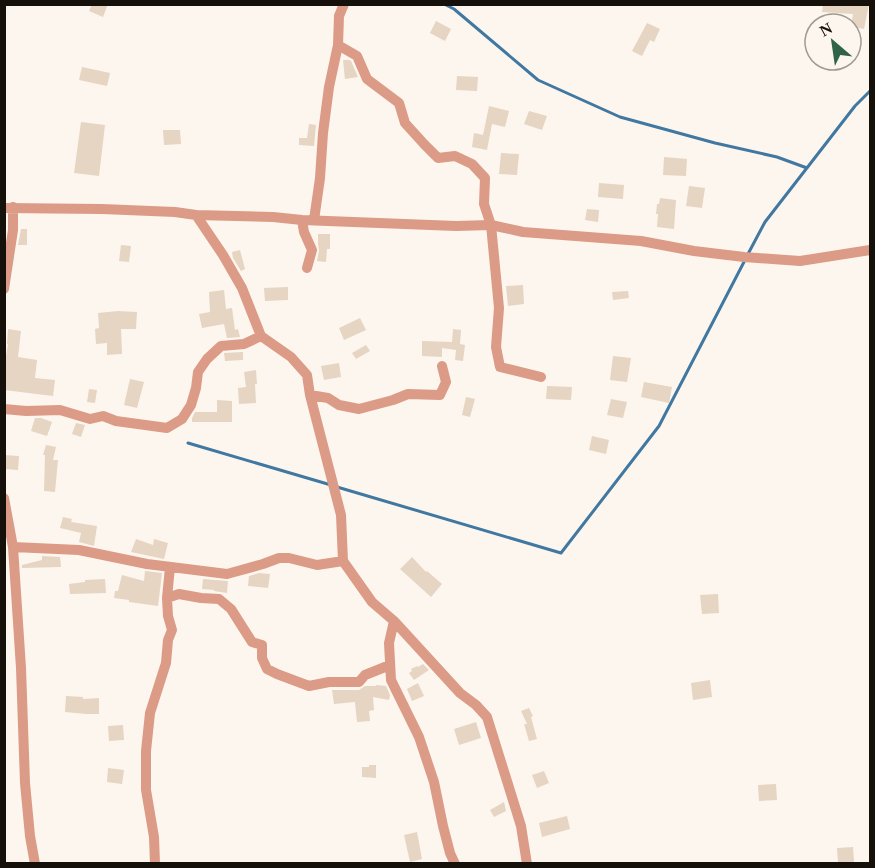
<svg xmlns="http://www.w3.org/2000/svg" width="875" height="868" viewBox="0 0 875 868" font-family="Georgia,serif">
<rect width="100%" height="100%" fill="#fdf6ee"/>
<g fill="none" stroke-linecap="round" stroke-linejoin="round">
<path stroke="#4078a2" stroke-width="3" d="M444 4 454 9 538 80 620 117 715 143 777 157 807 168
M748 254 765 222 855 106 870 91
M188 443 331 485
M337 487 561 553 659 426 745 260"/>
</g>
<path fill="#e5d5c2" d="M92 4H108L103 17 89 11Z
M823 4H869L864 29 851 26 853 14 822 12Z
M436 21 451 29 445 41 430 33Z
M647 23 660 29 654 42 650 40 642 56 632 51Z
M343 60H349L351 61 358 77 345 79Z
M82 67 110 73 107 86 79 80Z
M457 76 478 77 477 91 456 90Z
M489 106 509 111 505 127 492 124 487 150 472 147 474 133 483 135Z
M529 111 547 116 542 130 524 124Z
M81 122 105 125 99 176 74 173Z
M309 124 316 125 314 146 299 145V138H307Z
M163 130H180L181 144 164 145Z
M501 153 519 154 517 175 499 174Z
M664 157 687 159 686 176 663 175Z
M599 183 624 185 623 199 598 197Z
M689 186 705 188 702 208 686 206Z
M660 198 676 200 674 229 657 227 658 214H656L657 204H659Z
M587 209 599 210 598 222 585 220Z
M21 229H27V245H18Z
M318 234H330V249H327L326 262 317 261 319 251 318 244Z
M121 245 131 246 129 262 119 261Z
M240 250 245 269 241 271 233 258 232 252Z
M523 285 524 304 508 306 506 286Z
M288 287V300L265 301 264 288Z
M224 290 226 309 232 308 235 330 238 329 240 337 227 338 224 324 202 328 199 314 210 312 209 292Z
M628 291 629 298 613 300 612 292Z
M118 311 137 312 136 329H121L122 354 107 355V343L96 344 95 329 99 328 98 313Z
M360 318 366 330 344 340 339 328Z
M8 329 21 331 18 357 37 360 35 378 55 380 53 396 4 390V368L8 344H7Z
M453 329 461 330 460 344 465 345 463 361 455 360 456 350 442 348V357L422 356V341L452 342Z
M366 345 370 351 356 359 352 353Z
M243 352V360L225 361 224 353Z
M613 356 631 358 627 382 610 380Z
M339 363 341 377 324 380 321 366Z
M256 370 257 384H255L256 403 239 404 238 388 246 387 244 372Z
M130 379 144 382 137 408 124 405Z
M644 382 672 387 669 403 641 397Z
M547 386 572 387 571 400 546 399Z
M89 389 97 390 95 403 87 402Z
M466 397 475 399 470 417 462 415Z
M611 399 627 402 623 418 607 415Z
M217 400 232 401V422H192V418L195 412H217Z
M35 418H41L52 422 47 436 31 431Z
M76 423 85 425 81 437 72 434Z
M592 436 609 440 606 454 589 450Z
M46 445 56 447 53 460H58L55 492 44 491 45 455H43Z
M4 455 19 456 18 470 4 469Z
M63 517 72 519 71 522 97 526 94 546 79 542 81 533 60 528Z
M136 539 153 545 154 539 168 543 164 559 131 552Z
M42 556 60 557 61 567 22 568V565L42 560Z
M412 557 426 572 427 571 442 584 431 597 400 569Z
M145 571 162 573 158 606 129 602V600L114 598 115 591H118L122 575 144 581Z
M259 573 270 574 268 588 248 586 249 576Z
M105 579 106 593 70 594 69 584 85 582V580Z
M203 579 228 581 227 593 214 591V590L202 589Z
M718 594 719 613 702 614 700 595Z
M423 664 429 670 414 680 409 673 412 671 411 669 417 666 418 667Z
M710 680 712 697 693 700 691 683Z
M418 683 424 696 412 701 407 689Z
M376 685 386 686 390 695 389 700 373 697 374 710 369 711 370 721 357 722 355 702 334 704 332 690H359L365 686H376Z
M66 696 83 697V699L99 698V714H86L65 712Z
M529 708 533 716 531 717 537 739 529 741 524 724H527L521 711Z
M476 722 481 738 459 745 454 729Z
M123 725 124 740 109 741 108 726Z
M369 765H376V778L362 777V767H369Z
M108 768 124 770 122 784 107 782Z
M544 771 549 783 537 788 532 775Z
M776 784 777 800 759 801 758 785Z
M504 802 506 811 494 817 490 810Z
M567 816 570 829 542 837 539 823Z
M417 832 422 859 410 862 404 835Z
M853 847 854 862 838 863 837 848Z"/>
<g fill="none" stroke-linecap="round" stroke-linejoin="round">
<path stroke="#db9b87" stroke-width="10" d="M344 4 339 16 338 45 357 56 367 79 399 103 405 123 424 144 438 158 455 156 472 164 485 178 484 204 491 225 499 308 496 347 500 367 541 377
M4 208 102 209 175 212 196 215 273 217 302 220 456 226 491 225 523 232 641 241 694 251 744 257 800 261 870 250
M196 215 223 255 242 288 261 336 291 357 307 375 310 395 341 515 343 561 372 602 394 621 460 693 476 705 487 717 521 826 527 864
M302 220 304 232 312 250 307 268
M314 220 320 178 323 133 329 87 338 45
M4 289 13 230V207
M310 395 328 398 339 405 359 409 393 400 408 394 440 395 446 382 442 366
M4 409 26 411 60 410 90 419 103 416 116 421 167 428 182 419 191 405 196 388 198 372 207 359 221 346 244 344 261 336
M4 498 13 547 21 668 25 783 30 836 35 864
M13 547 79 550 147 564 227 574 263 564 279 558H289L317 565 343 561
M167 598 179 594 201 598 219 599 231 609 252 642 262 645V658L267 669 277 674 309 686 329 682H359L365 675 390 665
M394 621 389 643 391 680 419 737 434 782 443 826 450 853 455 864
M155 864 154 837 146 790V751L150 713 166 663 168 640 172 630 168 616 167 598 170 567"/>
</g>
<rect width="875" height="868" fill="none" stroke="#151009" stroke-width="12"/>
<g transform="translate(833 42) rotate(331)"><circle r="28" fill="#fdf6ee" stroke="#a09a92" stroke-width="1.5"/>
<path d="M0-4.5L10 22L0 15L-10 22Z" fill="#306449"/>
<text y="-9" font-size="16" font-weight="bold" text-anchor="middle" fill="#151009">N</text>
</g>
</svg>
